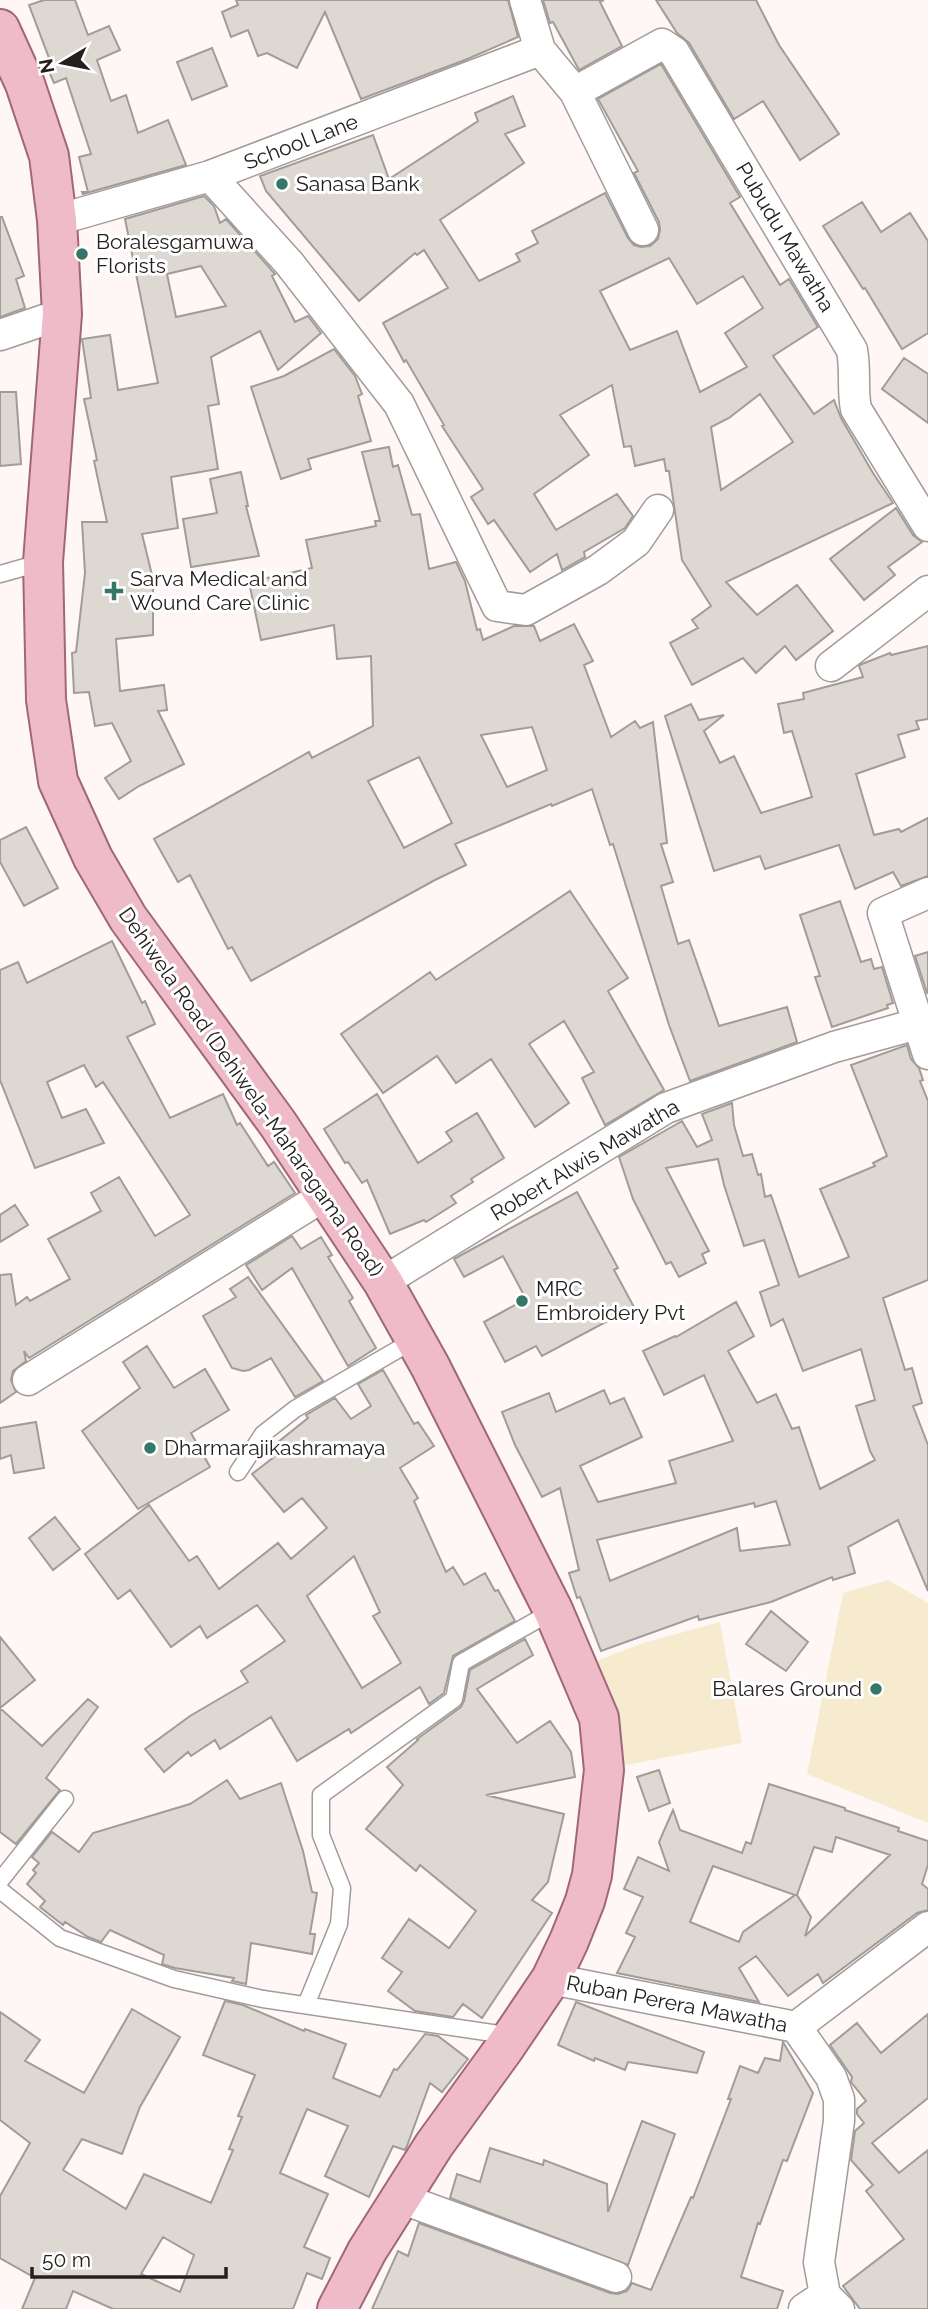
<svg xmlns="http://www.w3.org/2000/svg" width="928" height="2309" viewBox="0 0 928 2309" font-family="Raleway,sans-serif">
<rect width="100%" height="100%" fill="#fff7f5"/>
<path fill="#f6ebce" d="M888 1580 928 1603V1823L807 1774 843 1593Z
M720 1622 742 1743 615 1767 591 1663 640 1644Z"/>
<path fill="#ded8d3" stroke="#a29c98" stroke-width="2" fill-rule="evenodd" d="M44 0H75L88 35 109 26 120 50 97 60 111 101 126 95 138 133 168 120 186 165 83 194 82 192H88L79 157 91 154 66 78 54 83 44 60 49 58 29 5Z
M236 0H508L518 37 465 60 361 99 325 12 297 68 267 53 258 56 248 30 231 37 222 12 238 5Z
M543 0H604L600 2 622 46 579 70 553 22 550 23Z
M656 0H756L779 45 839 134 800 160 763 101 734 119 689 43 677 33Z
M212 48 227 86 192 100 177 62Z
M661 64 740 197 730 203 780 285 789 279 818 327 773 356 814 414 834 400 841 418 873 473 893 503 726 582 757 615 797 585 833 631 796 660 785 646 756 673 743 658 692 685 670 643 698 628 692 620 711 606 682 560 669 471H666L664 459 635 466 631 446 624 447 612 385 560 415 589 455 534 494 556 530 617 494 633 516 625 528 584 552 585 557 562 570 557 554 530 572 494 520 488 524 471 497 483 489 442 426 444 425 406 360 404 362 383 323 448 288 424 250 417 255 415 253 359 301 266 191 260 176 373 135 389 179 478 121 475 113 513 96 525 126 505 134 524 163 440 220 479 281 520 261 516 254 538 243 532 231 605 193 628 238 634 245 641 247 650 246 658 239 660 230 659 222 634 173 638 171 598 99ZM669 258 697 304 743 276 763 308 725 333 747 367 700 392 677 331 630 350 600 291ZM760 394 793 442 721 490 711 427 729 418Z
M204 196 214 206 220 223 226 219 275 274 272 276 295 322 308 316 321 333 278 370 260 331 211 357 219 404 208 406 218 469 171 477 178 528 142 534 153 579V635L116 639 120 691 164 685 167 710 158 711 184 764 139 786 119 799 105 778 131 761 112 723 95 726 89 692 74 693 72 653 76 652 85 573 82 522H107L94 461 97 460 84 399 91 398 82 339 110 335 118 390 158 383 125 219ZM201 266 226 306 176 317 167 274Z
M862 202 881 232 910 213 928 241V333L902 349 865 288 863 289 823 226Z
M0 217H2L24 276 16 279 25 308 0 317Z
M334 349 355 376 362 394 358 396 371 441 308 459 311 469 281 479 251 387 284 376Z
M904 358 928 374V423L882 389Z
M0 392H16L21 464 0 466Z
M389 447 393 467 398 465 412 515 420 514 429 569 456 562 465 581 477 630 480 629 483 640 514 626H534L540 641 574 624 593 661 584 665 611 737 635 721 640 728 653 722 667 843 661 844 673 882 661 886 678 944 689 940 719 1026 787 1007 797 1042 690 1081 669 1025 613 844 610 845 592 789 552 806 551 804 455 844 466 865 435 880 251 981 232 947 228 949 190 875 178 882 154 839 309 752 312 758 373 726 371 656 337 659 334 625 261 640 249 582 312 568 306 540 376 526 375 521H380L362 452ZM532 727 547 770 507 787 481 735ZM419 757 452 823 404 848 368 781Z
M241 472 248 506H246L259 556 191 567 183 519 217 513 210 479Z
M896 508 913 535 922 542 888 567 895 575 864 600 830 559Z
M928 646V719L916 721 919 729 898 735 905 757 856 774 874 835 899 829 901 832 928 818V876L901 886 893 872 855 889 839 845 765 869 760 856 714 871 665 716 691 704 699 720 724 715 704 731 720 763 734 756 761 813 812 797 792 731 784 733 778 704 804 699 803 693 863 677 859 666 862 664 890 653 891 655Z
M26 827 58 888 24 906 0 862V840Z
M570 891 628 978 608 991 664 1090 605 1125 582 1078 594 1072 564 1021 529 1044 569 1103 535 1127 491 1059 456 1083 437 1056 383 1093 341 1034 430 972 436 980Z
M840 901 861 962 871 959 874 969 882 967 893 1003 887 1005 888 1008 832 1027 815 977 820 976 800 915Z
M112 941 142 1003 145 1001 155 1024 127 1037 170 1118 223 1094 237 1125 240 1123 268 1166 274 1162 295 1193 29 1358 24 1351 26 1361 13 1371 11 1380 16 1392 0 1403V1275L11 1274 16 1305 27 1297 30 1301 70 1279 48 1239 101 1211 91 1193 119 1177 155 1236 190 1215 103 1082 96 1087 84 1065 47 1082 62 1118 86 1109 104 1143 35 1168 0 1080V970L18 962 27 983Z
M928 952V992L927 993 915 956Z
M907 1045 911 1059 919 1068 923 1080 920 1081 928 1101V1280L883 1298 905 1370 912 1368 922 1403 913 1406 928 1445V1591L898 1520 848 1547 855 1573 833 1580 832 1577 771 1602 699 1620 698 1616 601 1651 580 1597 577 1598 569 1573 579 1570 560 1488 542 1497 515 1445 502 1412 549 1393 556 1412 604 1390 610 1404 624 1398 642 1437 580 1466 598 1502 676 1483 669 1461 733 1441 704 1375 664 1395 643 1351 675 1336 676 1337 736 1302 754 1336 728 1351 757 1403 776 1394 792 1429 799 1427 820 1489 875 1460 870 1451 856 1406 875 1400 861 1349 803 1371 783 1319 771 1326 760 1292 779 1285 764 1240 744 1246 724 1185 718 1159 666 1168 709 1251 702 1254 706 1263 679 1277 671 1262 666 1264 633 1199 619 1157 682 1121 697 1147 712 1140 702 1114 732 1103 734 1125 743 1156 752 1154 758 1175 761 1174 765 1197 771 1195 799 1277 849 1257 820 1189 875 1166 873 1163 887 1156 851 1065ZM776 1501 790 1545 740 1551 737 1528 610 1581 597 1540 754 1503 755 1507Z
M377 1094 418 1163 452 1141 446 1132 477 1113 504 1158 471 1179 473 1182 451 1196 456 1203 426 1222 424 1220 390 1234 367 1180 362 1183 348 1162 345 1163 324 1129Z
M577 1192 618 1268 614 1270 634 1307 542 1356 536 1346 505 1362 484 1322 526 1299 503 1256 464 1277 454 1259Z
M15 1205 28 1225 0 1242V1215Z
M292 1236 301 1249 321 1237 332 1255 328 1257 353 1298 349 1301 376 1348 348 1366 292 1268 262 1290 246 1265Z
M248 1277 323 1381 295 1397 271 1358 249 1370 243 1371 232 1368 203 1316 236 1297 230 1289Z
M147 1346 174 1388 205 1369 229 1410 191 1433 210 1467 138 1509 82 1431 140 1388 123 1362Z
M383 1370 414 1424 418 1422 434 1446 400 1468 418 1498 414 1501 446 1572 453 1567 464 1585 485 1573 495 1591 498 1590 515 1621 453 1656 444 1693 429 1704 420 1687 351 1733 349 1729 297 1761 271 1717 220 1749 215 1740 191 1756 188 1752 164 1772 145 1749 190 1716 248 1682 241 1671 285 1641 257 1605 207 1638 200 1626 171 1647 130 1590 118 1599 85 1554 149 1505 189 1561 197 1556 219 1589 278 1543 291 1559 327 1528 302 1498 284 1512 252 1474 283 1450 277 1443 308 1418 306 1415 335 1398 351 1419 371 1406 358 1384ZM354 1556 380 1612 373 1616 401 1663 362 1688 307 1596Z
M36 1422 44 1468 14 1473 11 1455 0 1459V1428Z
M55 1517 80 1549 53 1570 29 1538Z
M771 1611 808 1642 786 1671 746 1644Z
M0 1637 35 1680 0 1708Z
M525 1639 533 1655 477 1689 517 1743 550 1721 571 1752 575 1777 486 1795 564 1814 548 1882 532 1900 552 1913 482 2018 463 2004 453 2017 415 2011 388 1991 402 1972 382 1958 409 1919 449 1948 476 1911 420 1865 416 1871 366 1829 403 1785 387 1767 418 1740 417 1739 461 1707 464 1701 470 1670Z
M88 1699 98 1707 46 1778 60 1790 16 1844 0 1832V1708L42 1746Z
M659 1770 670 1803 649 1811 637 1777Z
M227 1780 240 1799 281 1783 303 1851 312 1892 317 1893 310 1934H315L312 1954 251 1943 246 1984 232 1981 234 1978 175 1968 162 1964 164 1955 110 1930 101 1942 88 1937 65 1922 63 1925 40 1907 45 1901 27 1884 36 1873 33 1870 39 1863 32 1857 52 1832 79 1852 93 1833 190 1804Z
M769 1784 845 1808V1810L899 1828 898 1831 928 1841V1865L922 1884 928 1889V1910L917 1913 823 1983 818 1974 788 1996 756 1956 739 1968 759 2002 617 1973 635 1937 626 1933 643 1897 624 1889 638 1857 669 1871 659 1842 673 1810 680 1830 742 1853 746 1842 751 1844ZM836 1837 890 1855 805 1936 811 1917 797 1895 814 1847 832 1852ZM713 1866 795 1895 743 1932 739 1942 690 1922Z
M225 2001 243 2005 304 2031 305 2029 346 2044 333 2078 380 2097 394 2069 397 2070 425 2034 438 2036 468 2059 442 2092 430 2083 407 2146 405 2150 393 2146 369 2197 325 2176 348 2126 307 2109 280 2173 328 2194 304 2247 330 2258 322 2279 307 2273 293 2309H113L73 2291 66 2309H22L35 2278 0 2258V2196L30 2143 0 2120V2012L40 2040 25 2061 84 2093 132 2009 180 2037 140 2107 122 2154 82 2139 63 2170 126 2209 144 2174 211 2203 233 2150 229 2149 242 2117 238 2116 255 2075 203 2055ZM163 2237 194 2255 180 2292 141 2274Z
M576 2002 704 2052 697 2073 628 2062 625 2070 595 2058 594 2061 558 2045Z
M928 2014V2098L872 2143 899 2173 928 2150V2309H860L843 2286 904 2239 866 2191 873 2185 851 2160 855 2131 864 2123 857 2114V2109L866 2101 851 2082 852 2077 830 2045 857 2023 881 2053Z
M783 2042 813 2093 787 2161 783 2160 760 2224 758 2223 741 2277 783 2291 777 2309H372L398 2251 408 2256 419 2223 610 2293 618 2294 627 2291 632 2283 651 2290 691 2197 693 2198 731 2099H728L740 2066 758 2073 765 2058 780 2061Z
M642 2121 675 2134 628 2265 450 2198 457 2174 480 2182 490 2148 543 2165 544 2160 607 2184 608 2212Z"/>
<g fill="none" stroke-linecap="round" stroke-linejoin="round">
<g stroke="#a39b9a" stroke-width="19">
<path id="service" d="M0 574 43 562
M238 1472 263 1434 295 1409 416 1339
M0 1881 65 1799
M0 1890 60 1938 174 1979 263 1999 512 2036
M306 2005 339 1924 342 1888 321 1835V1795L454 1699 461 1663 553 1611"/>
</g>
<g stroke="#a39b9a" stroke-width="33">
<path id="minor" d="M525 0 540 50 575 92 643 230
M575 92 662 44 674 52 852 350C856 371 852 389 856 409L928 526
M210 176 289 263 399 404 497 606 526 610 598 570 636 542 658 510
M57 220 210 176 540 50
M0 335 62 314
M831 666 928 591
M928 893 883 913 928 1054
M383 1282 666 1108 834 1047 917 1024
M28 1380 327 1194
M551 1979 796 2027 831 2077 839 2099V2121L819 2262 825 2295 839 2309
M796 2027 928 1927
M400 2198 616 2277
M804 2309 825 2295"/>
</g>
<g stroke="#a06876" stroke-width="42">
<path id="primary" d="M0 29 25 84 49 156 57 220 62 314 43 562 46 700 58 781 93 858 128 918 278 1124 383 1282 430 1366 553 1610 599 1718 604 1770 592 1875 585 1901 569 1941 551 1979 503 2050 434 2145 367 2251 337 2309"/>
</g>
<use href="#service" stroke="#fff" stroke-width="16"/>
<use href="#minor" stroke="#fff" stroke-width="30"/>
<use href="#primary" stroke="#efbbc9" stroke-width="38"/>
</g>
<g fill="#347667" stroke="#fff" stroke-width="2.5">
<circle cx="282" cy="184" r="7"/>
<circle cx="82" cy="254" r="7"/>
<path d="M110.5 580.5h7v7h7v7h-7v7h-7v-7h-7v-7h7z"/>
<circle cx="522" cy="1301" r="7"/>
<circle cx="150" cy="1448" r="7"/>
<circle cx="876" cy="1689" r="7"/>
</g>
<g text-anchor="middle" stroke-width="6" stroke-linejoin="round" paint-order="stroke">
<g font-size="21" fill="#23201f" stroke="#fff">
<text transform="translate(301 142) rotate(-21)" y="7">School Lane</text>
<text transform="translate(785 237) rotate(59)" y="7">Pubudu Mawatha</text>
<text transform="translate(251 1092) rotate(55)" y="7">Dehiwela Road (Dehiwela-Maharagama Road)</text>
<text transform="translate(585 1160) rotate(-31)" y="7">Robert Alwis Mawatha</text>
<text transform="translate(677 2004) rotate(11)" y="7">Ruban Perera Mawatha</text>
</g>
<g font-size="21" fill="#23201f" stroke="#fff" text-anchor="start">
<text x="296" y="191">Sanasa Bank</text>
<text x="96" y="249">Boralesgamuwa<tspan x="96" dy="24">Florists</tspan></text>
<text x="130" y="586">Sarva Medical and<tspan x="130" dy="24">Wound Care Clinic</tspan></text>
<text x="536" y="1296">MRC<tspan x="536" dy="24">Embroidery Pvt</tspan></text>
<text x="164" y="1455">Dharmarajikashramaya</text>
<text x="862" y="1696" text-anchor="end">Balares Ground</text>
</g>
</g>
<g transform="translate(63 63) rotate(260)" stroke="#ffffff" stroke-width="5" paint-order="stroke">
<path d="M0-5L12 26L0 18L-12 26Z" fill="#23201f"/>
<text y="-10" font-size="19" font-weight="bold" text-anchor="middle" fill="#23201f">N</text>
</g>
<path d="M32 2267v10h194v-10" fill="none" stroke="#23201f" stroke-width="3.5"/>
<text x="42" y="2267" font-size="21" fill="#23201f" stroke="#ffffff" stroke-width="5" paint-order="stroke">50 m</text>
</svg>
